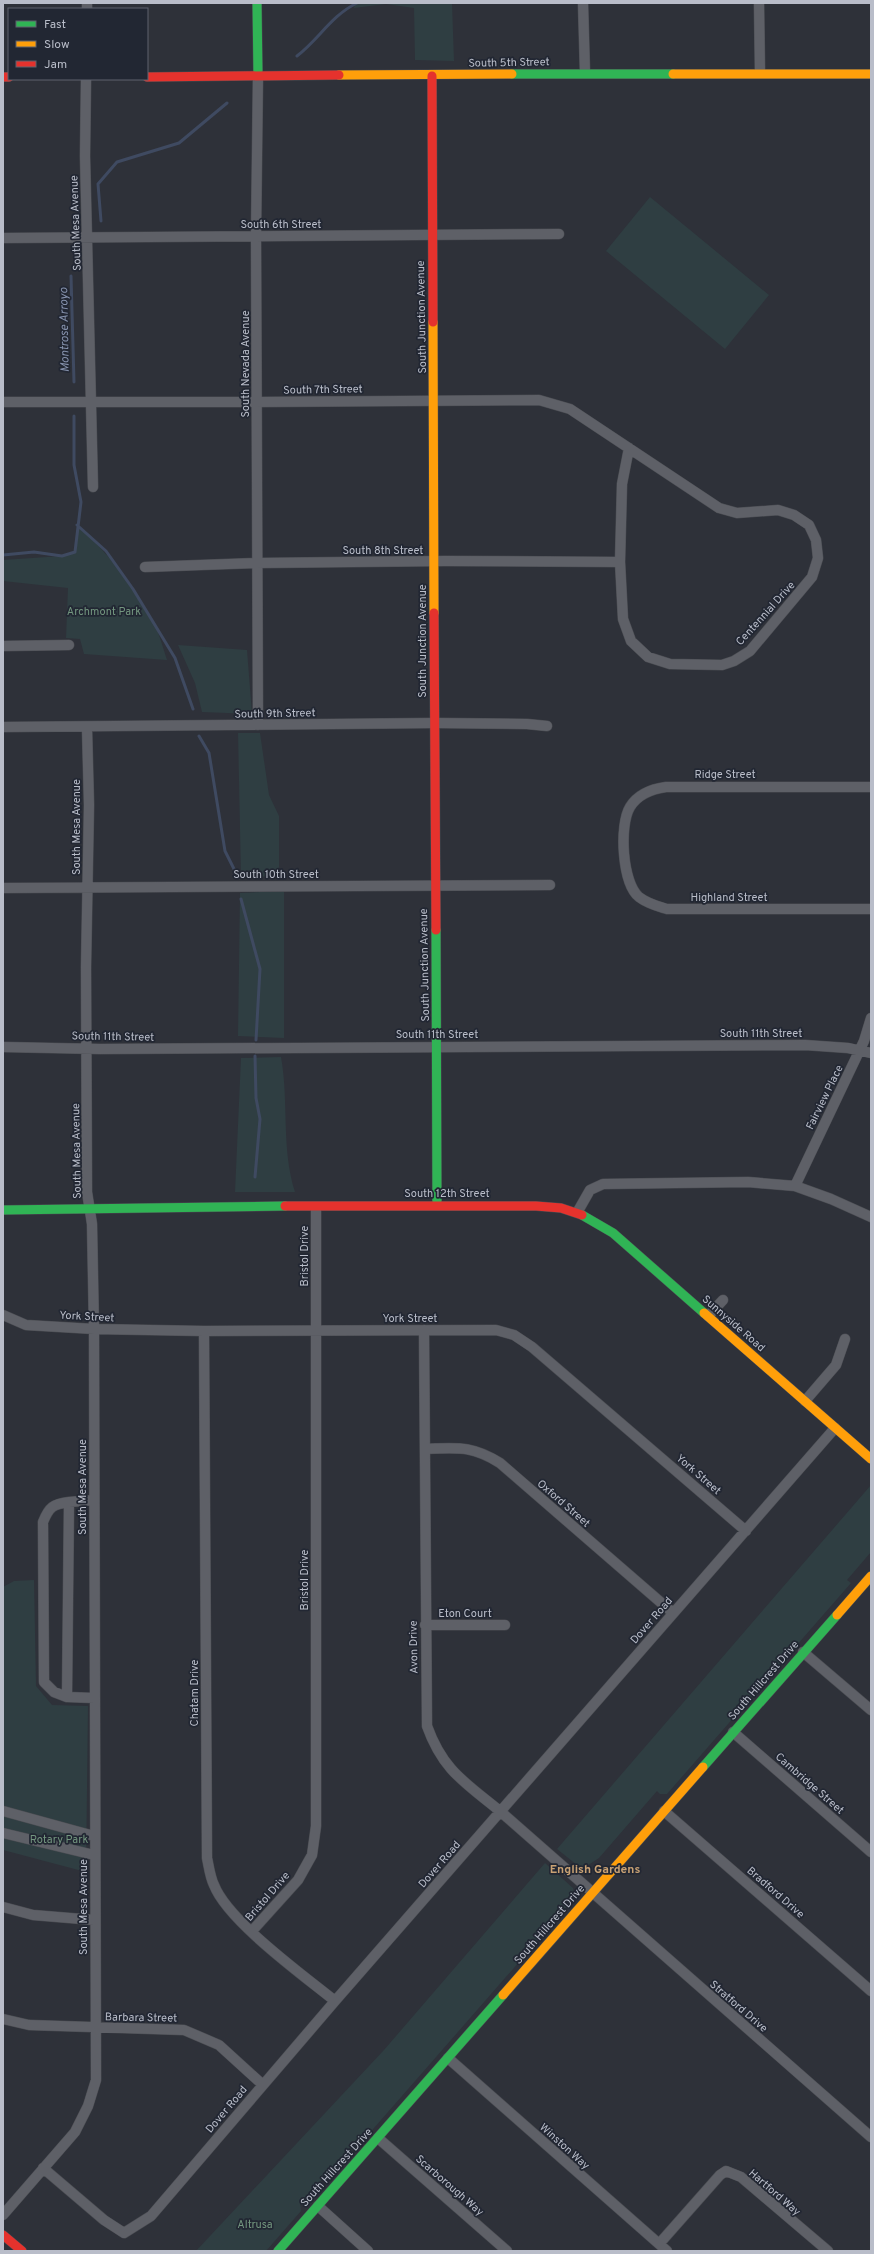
<svg xmlns="http://www.w3.org/2000/svg" width="874" height="2254" viewBox="0 0 874 2254" font-family="Overpass,sans-serif">
<rect width="100%" height="100%" fill="#2e3139"/>
<path fill="#2f3e42" d="M355 3H452L454 61 415 60 414 8 386 4 354 8Z
M650 197 769 295 725 349 606 251Z
M77 525C109 554 135 587 155 625 160 636 163 648 167 660L84 654 80 639 66 638 68 588 3 581V560L62 556 75 552Z
M178 645 247 650 252 714 202 712 195 683Z
M238 733H260L269 795 279 816V877L241 876Z
M284 891V1038L238 1036 240 893Z
M281 1057C289 1101 281 1148 295 1192H235L241 1058Z
M871 1485V1552L847 1580 851 1583 667 1794H660L657 1791 599 1858 582 1869 557 1849Z
M34 1580 36 1686 52 1705 88 1706 86 1872 3 1850V1587L14 1581Z
M545 1863 573 1888 575 1898 360 2144H353L300 2204 301 2211 266 2251H196L384 2050Z"/>
<g fill="none" stroke-linecap="round" stroke-linejoin="round">
<path stroke="#3f4a61" stroke-width="3" d="M297 56C318 40 332 15 357 3
M101 221 98 184 117 162 179 143 227 103
M71 276 74 382
M77 525 106 551 133 589 175 658 193 709
M3 555 34 552 62 556 75 552 81 502 74 465V416
M199 736 209 753 225 851 237 875
M241 899 260 969 256 1040
M255 1177 260 1119 256 1098 255 1056"/>
<g stroke="#4a4c52" stroke-width="11">
<path id="street" d="M583 3 585 73
M759 3 760 73
M87 9V3
M86 79 85 156 93 487
M3 238 559 234
M3 402H257L539 400 570 409 719 508 737 513 778 510 794 515 809 525 816 540 818 558 812 577 750 651 734 661 722 665 670 664 648 657 631 641 623 619 620 562 622 484 629 448
M145 567 258 563 445 561 620 562
M3 646 69 645
M258 725 256 236 258 75
M3 727 435 723 527 724 547 726
M871 787H666C651 789 638 794 630 807 619 825 622 883 639 897 648 904 657 906 667 909H871
M3 888 550 885
M3 1047 100 1049 805 1045 848 1048 871 1053
M795 1186 864 1041 871 1018
M578 1211 590 1190 603 1184 748 1182 795 1186 831 1199 871 1217
M3 1315 26 1325 94 1329 204 1331 496 1330 514 1335 532 1347 746 1531
M708 1316 723 1300
M424 1330 427 1726C443 1771 466 1783 501 1812L871 2137
M204 1331 207 1858C209 1867 210 1877 214 1885 228 1921 303 1975 335 2001
M805 1401 836 1365 845 1339
M425 1449C457 1448 471 1445 500 1463L673 1613
M94 1500 69 1502 67 1697 94 1698
M425 1625H505
M803 1652 871 1710
M67 1697 54 1692 44 1682 43 1522C49 1507 53 1504 69 1502
M733 1732 871 1852
M3 1811 94 1836
M664 1811 871 1991
M3 1833 94 1855
M3 1907 33 1915 94 1920
M252 1931 298 1880 312 1855 316 1826V1207
M3 2019 29 2025 184 2030 219 2045 263 2085
M448 2058 667 2251
M378 2138 507 2251
M43 2168 104 2220 124 2233 151 2216 335 2001 835 1428
M318 2206 368 2251
M3 2215 75 2132 88 2106 96 2080 94 1329 92 1224 87 1192 86 967 89 805 87 728
M659 2244 720 2175 726 2171 741 2177 828 2251"/>
</g>
<g stroke="#4a4c52" stroke-width="10">
<path id="fast" d="M257 3 258 75
M512 74H673
M436 930 437 1205
M3 1210 285 1206
M582 1215 613 1233 704 1313
M703 1767 837 1615
M278 2251 503 1995"/>
</g>
<g stroke="#4a4c52" stroke-width="10">
<path id="slow" d="M673 74H871
M339 75 512 74
M433 322 434 613
M704 1313 871 1459
M837 1615 871 1576
M503 1995 703 1767"/>
</g>
<g stroke="#4a4c52" stroke-width="10">
<path id="jam" d="M432 76 433 322
M3 77H9
M147 77 339 75
M434 613 436 930
M285 1206H536L561 1208 582 1215
M3 2235 22 2251"/>
</g>
<use href="#street" stroke="#5e6067" stroke-width="10"/>
<use href="#fast" stroke="#30b455" stroke-width="9"/>
<use href="#slow" stroke="#ff9f0a" stroke-width="9"/>
<use href="#jam" stroke="#e5322d" stroke-width="9"/>
</g>
<g text-anchor="middle" stroke-width="3.5" stroke-linejoin="round" paint-order="stroke">
<g font-size="11" fill="#b9bdc9" stroke="#222733">
<text transform="translate(509 62) rotate(-1)" y="4">South 5th Street</text>
<text transform="translate(75 223) rotate(-92)" y="4">South Mesa Avenue</text>
<text x="281" y="228">South 6th Street</text>
<text transform="translate(421 317) rotate(-91)" y="4">South Junction Avenue</text>
<text transform="translate(245 364) rotate(-90)" y="4">South Nevada Avenue</text>
<text transform="translate(323 389) rotate(-1)" y="4">South 7th Street</text>
<text x="383" y="554">South 8th Street</text>
<text transform="translate(765 613) rotate(-48)" y="4">Centennial Drive</text>
<text transform="translate(422 641) rotate(-90)" y="4">South Junction Avenue</text>
<text transform="translate(275 713) rotate(-1)" y="4">South 9th Street</text>
<text x="725" y="778">Ridge Street</text>
<text transform="translate(76 827) rotate(-90)" y="4">South Mesa Avenue</text>
<text x="276" y="878">South 10th Street</text>
<text x="729" y="901">Highland Street</text>
<text transform="translate(424 965) rotate(-91)" y="4">South Junction Avenue</text>
<text x="761" y="1037">South 11th Street</text>
<text x="437" y="1038">South 11th Street</text>
<text transform="translate(113 1036) rotate(1)" y="4">South 11th Street</text>
<text transform="translate(824 1097) rotate(-64)" y="4">Fairview Place</text>
<text transform="translate(76 1151) rotate(-91)" y="4">South Mesa Avenue</text>
<text x="447" y="1197">South 12th Street</text>
<text transform="translate(304 1256) rotate(-90)" y="4">Bristol Drive</text>
<text transform="translate(87 1316) rotate(3)" y="4">York Street</text>
<text x="410" y="1322">York Street</text>
<text transform="translate(734 1323) rotate(41)" y="4">Sunnyside Road</text>
<text transform="translate(699 1474) rotate(41)" y="4">York Street</text>
<text transform="translate(82 1487) rotate(-90)" y="4">South Mesa Avenue</text>
<text transform="translate(564 1503) rotate(41)" y="4">Oxford Street</text>
<text transform="translate(304 1580) rotate(-90)" y="4">Bristol Drive</text>
<text x="465" y="1617">Eton Court</text>
<text transform="translate(651 1620) rotate(-49)" y="4">Dover Road</text>
<text transform="translate(413 1647) rotate(-91)" y="4">Avon Drive</text>
<text transform="translate(763 1680) rotate(-49)" y="4">South Hillcrest Drive</text>
<text transform="translate(194 1693) rotate(-90)" y="4">Chatam Drive</text>
<text transform="translate(810 1783) rotate(41)" y="4">Cambridge Street</text>
<text transform="translate(439 1864) rotate(-49)" y="4">Dover Road</text>
<text transform="translate(776 1892) rotate(41)" y="4">Bradford Drive</text>
<text transform="translate(267 1896) rotate(-49)" y="4">Bristol Drive</text>
<text transform="translate(83 1907) rotate(-90)" y="4">South Mesa Avenue</text>
<text transform="translate(549 1924) rotate(-49)" y="4">South Hillcrest Drive</text>
<text transform="translate(739 2006) rotate(41)" y="4">Stratford Drive</text>
<text transform="translate(141 2017) rotate(1)" y="4">Barbara Street</text>
<text transform="translate(226 2109) rotate(-50)" y="4">Dover Road</text>
<text transform="translate(565 2146) rotate(42)" y="4">Winston Way</text>
<text transform="translate(336 2167) rotate(-48)" y="4">South Hillcrest Drive</text>
<text transform="translate(450 2185) rotate(41)" y="4">Scarborough Way</text>
<text transform="translate(775 2192) rotate(41)" y="4">Hartford Way</text>
</g>
<g font-size="11" fill="#73967f" stroke="#222733">
<text x="104" y="615">Archmont Park</text>
<text x="59" y="1843">Rotary Park</text>
<text x="255" y="2228">Altrusa</text>
</g>
<g font-size="12" font-style="italic" fill="#8591ac" stroke="#222733">
<text transform="translate(64 330) rotate(-91)" y="4">Montrose Arroyo</text>
</g>
<g font-size="12" font-weight="bold" fill="#c9a274" stroke="#222733">
<text x="595" y="1873">English Gardens</text>
</g>
</g>
<rect width="874" height="2254" fill="none" stroke="#b9bdc9" stroke-width="8"/>
<rect x="8" y="8" width="140" height="72" fill="#222733" stroke="#5e636f"/>
<rect x="16" y="21" width="20" height="6" fill="#30b455" stroke="#5e636f"/>
<text x="44" y="28" font-size="12" fill="#b9bdc9">Fast</text>
<rect x="16" y="41" width="20" height="6" fill="#ff9f0a" stroke="#5e636f"/>
<text x="44" y="48" font-size="12" fill="#b9bdc9">Slow</text>
<rect x="16" y="61" width="20" height="6" fill="#e5322d" stroke="#5e636f"/>
<text x="44" y="68" font-size="12" fill="#b9bdc9">Jam</text>
</svg>
